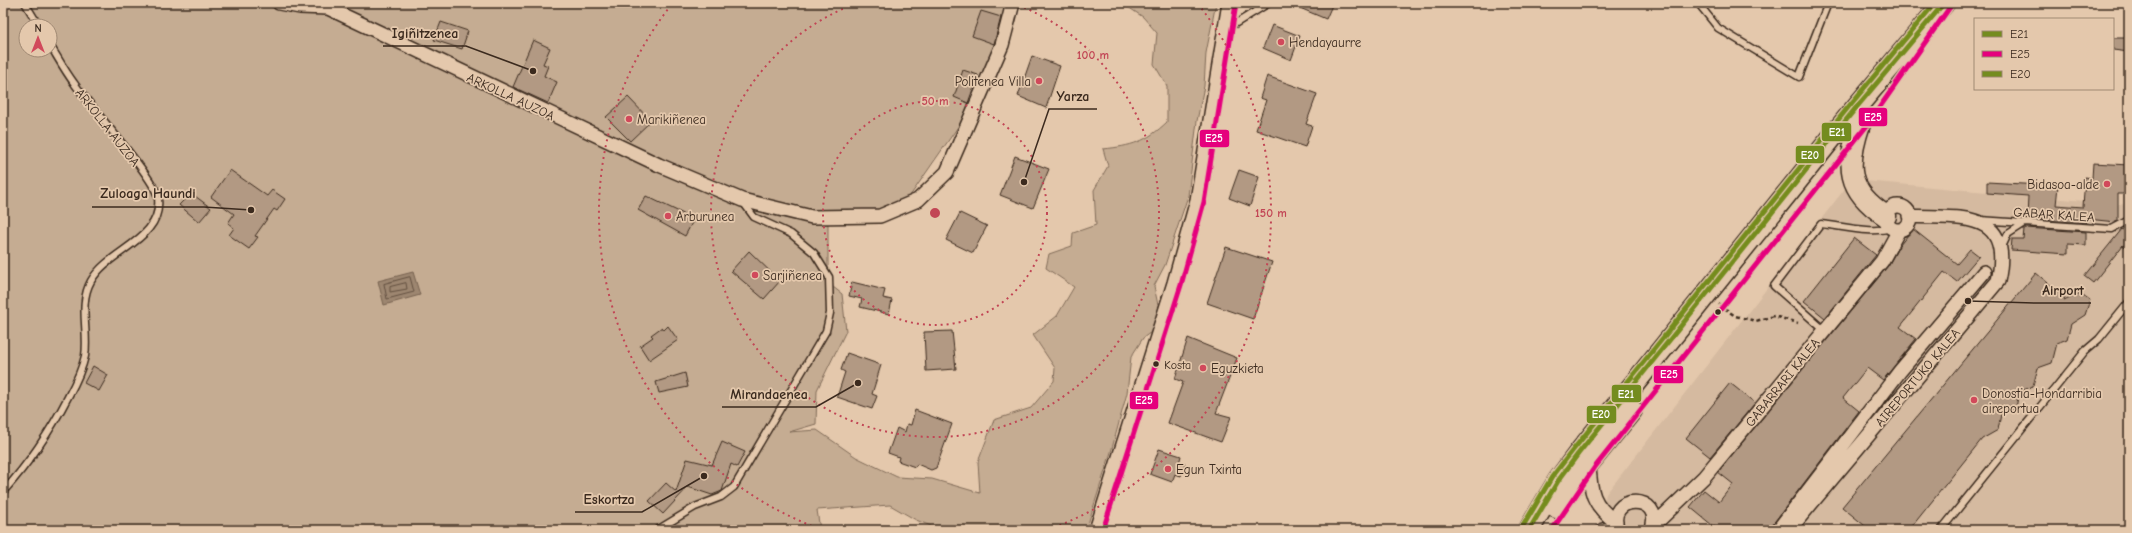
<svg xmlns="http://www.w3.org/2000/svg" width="2132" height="533" viewBox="0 0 2132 533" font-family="'Comic Neue',sans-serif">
<rect width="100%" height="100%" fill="#e4c8ac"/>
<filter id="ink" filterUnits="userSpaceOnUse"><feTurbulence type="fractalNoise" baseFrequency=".025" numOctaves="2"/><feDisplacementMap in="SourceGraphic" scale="8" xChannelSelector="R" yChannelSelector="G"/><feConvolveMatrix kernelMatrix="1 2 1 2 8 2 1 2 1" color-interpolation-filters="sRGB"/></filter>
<g filter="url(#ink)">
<path fill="#d5baa0" d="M1865 181 2129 205V530H1597L1606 494 1847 186Z"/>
<path fill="#c5ac92" stroke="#806b58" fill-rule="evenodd" d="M3 3H1014L962 121 903 206 828 216V283L842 294 846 331 817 390 816 424 789 432 817 430 856 457 897 477 932 479 980 493 978 462 994 420 1031 408 1054 381 1055 368 1033 335 1057 316 1074 287 1046 268 1049 254 1072 246 1073 233 1096 225 1094 190 1108 166 1103 149C1132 146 1146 142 1167 122V86L1154 64 1157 33 1143 17 1122 3H1216L1206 53 1204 86 1197 121 1188 196 1165 265 1154 286 1162 324 1143 338 1131 357 1127 393 1111 452 1086 530H941L916 520 890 505 817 510 820 530H3ZM26 26H50V50H26Z"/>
<path fill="#9d8670" stroke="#76614f" d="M413 272 420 295 384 305 378 281Z"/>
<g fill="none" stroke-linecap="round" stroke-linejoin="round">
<path stroke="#624f3f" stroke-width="1" d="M410 277 414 292 387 299 384 284Z
M406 283 407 289 390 292V287Z"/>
</g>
<path fill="#b29983" stroke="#3b2a1e" d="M1288 3H1333L1326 19Z
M981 11 1001 17 994 44 972 36Z
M441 22 468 31 462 49 434 40Z
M1272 25 1300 36 1291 60 1263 48Z
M2113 38H2129V52L2113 50Z
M533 40 550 48 543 64 548 66 544 76 557 82 548 103 513 87Z
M1032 56 1060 66 1046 108 1018 96Z
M963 70 978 75 968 103 954 97Z
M1267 76 1317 94 1306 124 1312 126 1305 147 1256 130 1266 100 1260 98Z
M628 97 651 121 630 141 606 117Z
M1015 156 1049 169 1033 208 1000 195Z
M2093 163 2129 165V191H2125V194H2118V221L2116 222 2087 219V223L2027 219 2028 196 1987 193V182L2058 186 2056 205 2083 207 2085 177 2092 178Z
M230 170 267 196 272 190 285 199 277 211 274 209 255 236 258 237 249 249 229 235 234 228 228 223 234 214 211 197Z
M1239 170 1259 177 1250 206 1229 198Z
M191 193 211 208 199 222 179 205Z
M646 196 694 219 685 236 638 210Z
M960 213 987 226 973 253 946 240Z
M2026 228 2086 232V245L2068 244V254L2011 250 2012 239H2023L2024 229Z
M1913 229 1957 264 1970 249 1979 256 1957 282 1944 272 1900 327 1916 339 1883 380 1867 368 1843 398 1859 411 1772 525 1770 530H1718L1690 507 1704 490 1719 502 1733 484 1718 472 1888 266 1899 246Z
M2122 229 2129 234V250L2123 245 2093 283 2084 276Z
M1854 238 1876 255 1825 318 1804 301Z
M1226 247 1272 262 1253 319 1207 303Z
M749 251 780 281 764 299 731 271Z
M2036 273 2065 297 2064 301 2080 293 2090 300 2085 315 2071 324 2067 339 2057 343 2052 363 2038 368 2033 386 2019 392 2016 408 2001 414 1998 430 1982 439 1909 530H1870L1842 507Z
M852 282 885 290 883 298 892 300 889 314 860 307 862 299 849 296Z
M668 326 678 340 649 360 640 346 653 337 651 335 662 327 664 330Z
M952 331 956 369 926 371 924 332Z
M1188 338 1237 358 1216 413 1231 417 1221 442 1168 423 1183 382 1175 379Z
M847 353 881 365 872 394 877 396 872 409 837 397 845 372 841 370Z
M93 366 108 375 99 391 84 383Z
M685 373 688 387 659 393 656 382Z
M1730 383 1755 403 1710 457 1686 438Z
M915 410 952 424 936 468 931 470 917 464 915 467 898 461 899 457 888 453 897 428 905 432 907 424 911 425Z
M722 442 745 452 737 467 731 464 722 491 712 495 688 487 663 514 649 501 666 483 676 492 687 459 712 465Z
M1159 449 1181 456 1179 463 1185 464 1181 476 1175 474 1172 482 1150 474Z"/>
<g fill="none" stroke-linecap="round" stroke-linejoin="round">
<g stroke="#3b2a1e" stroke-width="9">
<path id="service" d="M25 3 39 26
M1698 3 1718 28 1799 77 1828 3
M1225 30 1269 3
M1980 220 2112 229 2129 220
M2001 249 2008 234 2025 223
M1824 330 1774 286 1821 224C1843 226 1870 234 1892 228
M3 492C30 462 49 434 68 397 75 384 82 370 85 356 89 331 78 304 91 281 109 249 163 240 158 198 156 179 88 104 74 83 65 71 58 58 50 45
M657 530 695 507 721 497 734 487 826 331 830 313 829 277 814 253 791 234 754 217 743 202
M1941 530 2085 351 2099 339 2129 302"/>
</g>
<g stroke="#3b2a1e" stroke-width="16">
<path id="minor" d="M279 3 300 7 328 8 659 165 742 200 812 217 880 216 918 200 947 172 1002 45 1013 3
M1886 218a12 12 0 1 1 24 0a12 12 0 1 1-24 0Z
M1589 463C1590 491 1592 505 1616 522
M1654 525 1704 477 1882 261 1899 230
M1096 530 1174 283 1197 200 1229 3
M1603 530 1618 529
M1618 530C1603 493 1667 493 1651 530
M1778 530 1900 371 1984 272
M1789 530 1998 281C2014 208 1959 219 1909 216"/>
</g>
<g stroke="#3b2a1e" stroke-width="23">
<path id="primary" d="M1860 124C1846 166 1846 190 1886 216
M1557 508 1589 463 1632 410
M1529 530 1558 481 1578 454 1855 109 1944 3"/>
</g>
<path stroke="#3b2a1e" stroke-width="2.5" stroke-dasharray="4 3" stroke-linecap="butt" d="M1719 304 1735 316 1756 321 1774 316 1798 323"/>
<use href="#service" stroke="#e4c8ac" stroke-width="6"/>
<use href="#minor" stroke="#e4c8ac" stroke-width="13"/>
<use href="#primary" stroke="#e4c8ac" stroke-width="20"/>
<g stroke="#e4c8ac" stroke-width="8">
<path id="bus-1" d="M1529 530 1558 481 1578 454 1855 109 1944 3"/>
</g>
<g stroke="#e4c8ac" stroke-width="8">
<path id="bus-2" d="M1103 530 1181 285 1204 202 1236 4
M1552 530 1595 467 1865 128 1950 7"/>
</g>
<g stroke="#e4c8ac" stroke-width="8">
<path id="bus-3" d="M1523 526 1552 477 1573 450 1850 105 1935 3"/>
</g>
<use href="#bus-1" stroke="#748c1f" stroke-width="5"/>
<use href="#bus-2" stroke="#e5007d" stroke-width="5"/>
<use href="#bus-3" stroke="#748c1f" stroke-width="5"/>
</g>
</g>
<g fill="none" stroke="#c24655" stroke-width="2" stroke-dasharray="2 4">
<circle cx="935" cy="213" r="112"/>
<path d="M1013 3A224 224 0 1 1 857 3"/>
<path d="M823 530A336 336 0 0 1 672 4M1198 4A336 336 0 0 1 1047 530"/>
</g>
<g fill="#d1495b" stroke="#e4c8ac" stroke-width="1.5">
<circle cx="1281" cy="42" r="4"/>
<circle cx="1039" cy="81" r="4"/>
<circle cx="629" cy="119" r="4"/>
<circle cx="2107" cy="184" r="4"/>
<circle cx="668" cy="216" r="4"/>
<circle cx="755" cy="275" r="4"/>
<circle cx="1203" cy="368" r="4"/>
<circle cx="1974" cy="400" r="4"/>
<circle cx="1168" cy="469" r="4"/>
</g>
<g fill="#3b2a1e" stroke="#e4c8ac" stroke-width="1.5">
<circle cx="1718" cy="312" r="3.5"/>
<circle cx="1156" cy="364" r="3.5"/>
</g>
<g text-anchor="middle" stroke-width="3.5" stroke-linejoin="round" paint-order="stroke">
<g font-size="12" fill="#3b2a1e" stroke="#e4c8ac" text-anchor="start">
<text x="1164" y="369">Kosta</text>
</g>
<g font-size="13" fill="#3b2a1e" stroke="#e4c8ac" text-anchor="start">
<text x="1289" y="47">Hendayaurre</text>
<text x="1031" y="86" text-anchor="end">Politenea Villa</text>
<text x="637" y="124">Marikiñenea</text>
<text x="2099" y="189" text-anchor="end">Bidasoa-alde</text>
<text x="676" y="221">Arburunea</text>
<text x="763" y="280">Sarjiñenea</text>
<text x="1211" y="373">Eguzkieta</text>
<text x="1982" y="398">Donostia-Hondarribia<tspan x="1982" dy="15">aireportua</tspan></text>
<text x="1176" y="474">Egun Txinta</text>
</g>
<g font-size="13" fill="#3b2a1e" stroke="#e4c8ac">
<text transform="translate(511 96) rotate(25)" y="5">ARKOLLA AUZOA</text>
<text transform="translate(108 127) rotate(52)" y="5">ARKOLLA AUZOA</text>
<text transform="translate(2054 214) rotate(4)" y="5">GABAR KALEA</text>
<text transform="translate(1917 377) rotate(-50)" y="5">AIREPORTUKO KALEA</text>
<text transform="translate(1782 382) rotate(-51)" y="5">GABARRARI KALEA</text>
</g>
</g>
<circle cx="935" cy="213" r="6" fill="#c24655" stroke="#e4c8ac" stroke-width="2"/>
<g font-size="12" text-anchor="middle" font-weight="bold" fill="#c24655" stroke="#e4c8ac" stroke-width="3.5" stroke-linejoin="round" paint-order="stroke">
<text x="1093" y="59">100 m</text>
<text x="935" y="105">50 m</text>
<text x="1271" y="217">150 m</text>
</g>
<path fill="none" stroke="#3b2a1e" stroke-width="1.5" d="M533 71L466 46H383M1024 182L1049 109H1097M251 210L204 207H92M1968 301L2034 303H2091M858 383L816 407H722M704 476L642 512H575"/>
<g fill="#3b2a1e" stroke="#e4c8ac" stroke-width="1.5">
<circle cx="533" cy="71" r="4"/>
<circle cx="1024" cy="182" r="4"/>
<circle cx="251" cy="210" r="4"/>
<circle cx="1968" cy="301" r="4"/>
<circle cx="858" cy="383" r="4"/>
<circle cx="704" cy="476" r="4"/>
</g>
<g font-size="14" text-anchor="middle" font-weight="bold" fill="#3b2a1e" stroke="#e4c8ac" stroke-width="3.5" stroke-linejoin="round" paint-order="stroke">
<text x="425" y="38">Igiñitzenea</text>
<text x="1073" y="101">Yarza</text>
<text x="148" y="198">Zuloaga Haundi</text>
<text x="2063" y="295">Airport</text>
<text x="769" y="399">Mirandaenea</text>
<text x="609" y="504">Eskortza</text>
</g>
<g stroke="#e4c8ac" stroke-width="1.5">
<rect x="1858" y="107" width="30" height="20" rx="4" fill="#e5007d"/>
<rect x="1821" y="122" width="31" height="20" rx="4" fill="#748c1f"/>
<rect x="1199" y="129" width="31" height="19" rx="4" fill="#e5007d"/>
<rect x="1795" y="145" width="30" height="19" rx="4" fill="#748c1f"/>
<rect x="1653" y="365" width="31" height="19" rx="4" fill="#e5007d"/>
<rect x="1611" y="384" width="31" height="19" rx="4" fill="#748c1f"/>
<rect x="1129" y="391" width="30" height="19" rx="4" fill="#e5007d"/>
<rect x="1586" y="405" width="31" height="19" rx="4" fill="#748c1f"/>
</g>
<g font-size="11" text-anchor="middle" font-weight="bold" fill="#fff">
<text x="1873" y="121">E25</text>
<text x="1837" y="136">E21</text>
<text x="1214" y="142">E25</text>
<text x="1810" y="159">E20</text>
<text x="1669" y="378">E25</text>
<text x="1626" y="398">E21</text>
<text x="1144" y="404">E25</text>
<text x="1601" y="418">E20</text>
</g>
<rect width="2132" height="533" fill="none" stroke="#e4c8ac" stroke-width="16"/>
<rect x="8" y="8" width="2116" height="517" fill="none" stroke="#3b2a1e" stroke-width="1.5" filter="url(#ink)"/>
<rect x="1974" y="18" width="140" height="72" fill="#e4c8ac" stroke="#a08973"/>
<rect x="1982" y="31" width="20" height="6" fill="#748c1f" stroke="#a08973"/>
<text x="2010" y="38" font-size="12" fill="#3b2a1e">E21</text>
<rect x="1982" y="51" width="20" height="6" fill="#e5007d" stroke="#a08973"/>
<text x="2010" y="58" font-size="12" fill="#3b2a1e">E25</text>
<rect x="1982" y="71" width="20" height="6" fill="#748c1f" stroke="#a08973"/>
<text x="2010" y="78" font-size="12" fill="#3b2a1e">E20</text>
<g transform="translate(38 38)"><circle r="19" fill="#e4c8ac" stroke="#a08973"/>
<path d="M0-3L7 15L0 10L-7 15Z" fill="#d1495b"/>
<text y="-6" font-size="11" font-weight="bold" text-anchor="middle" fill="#3b2a1e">N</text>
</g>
</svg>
